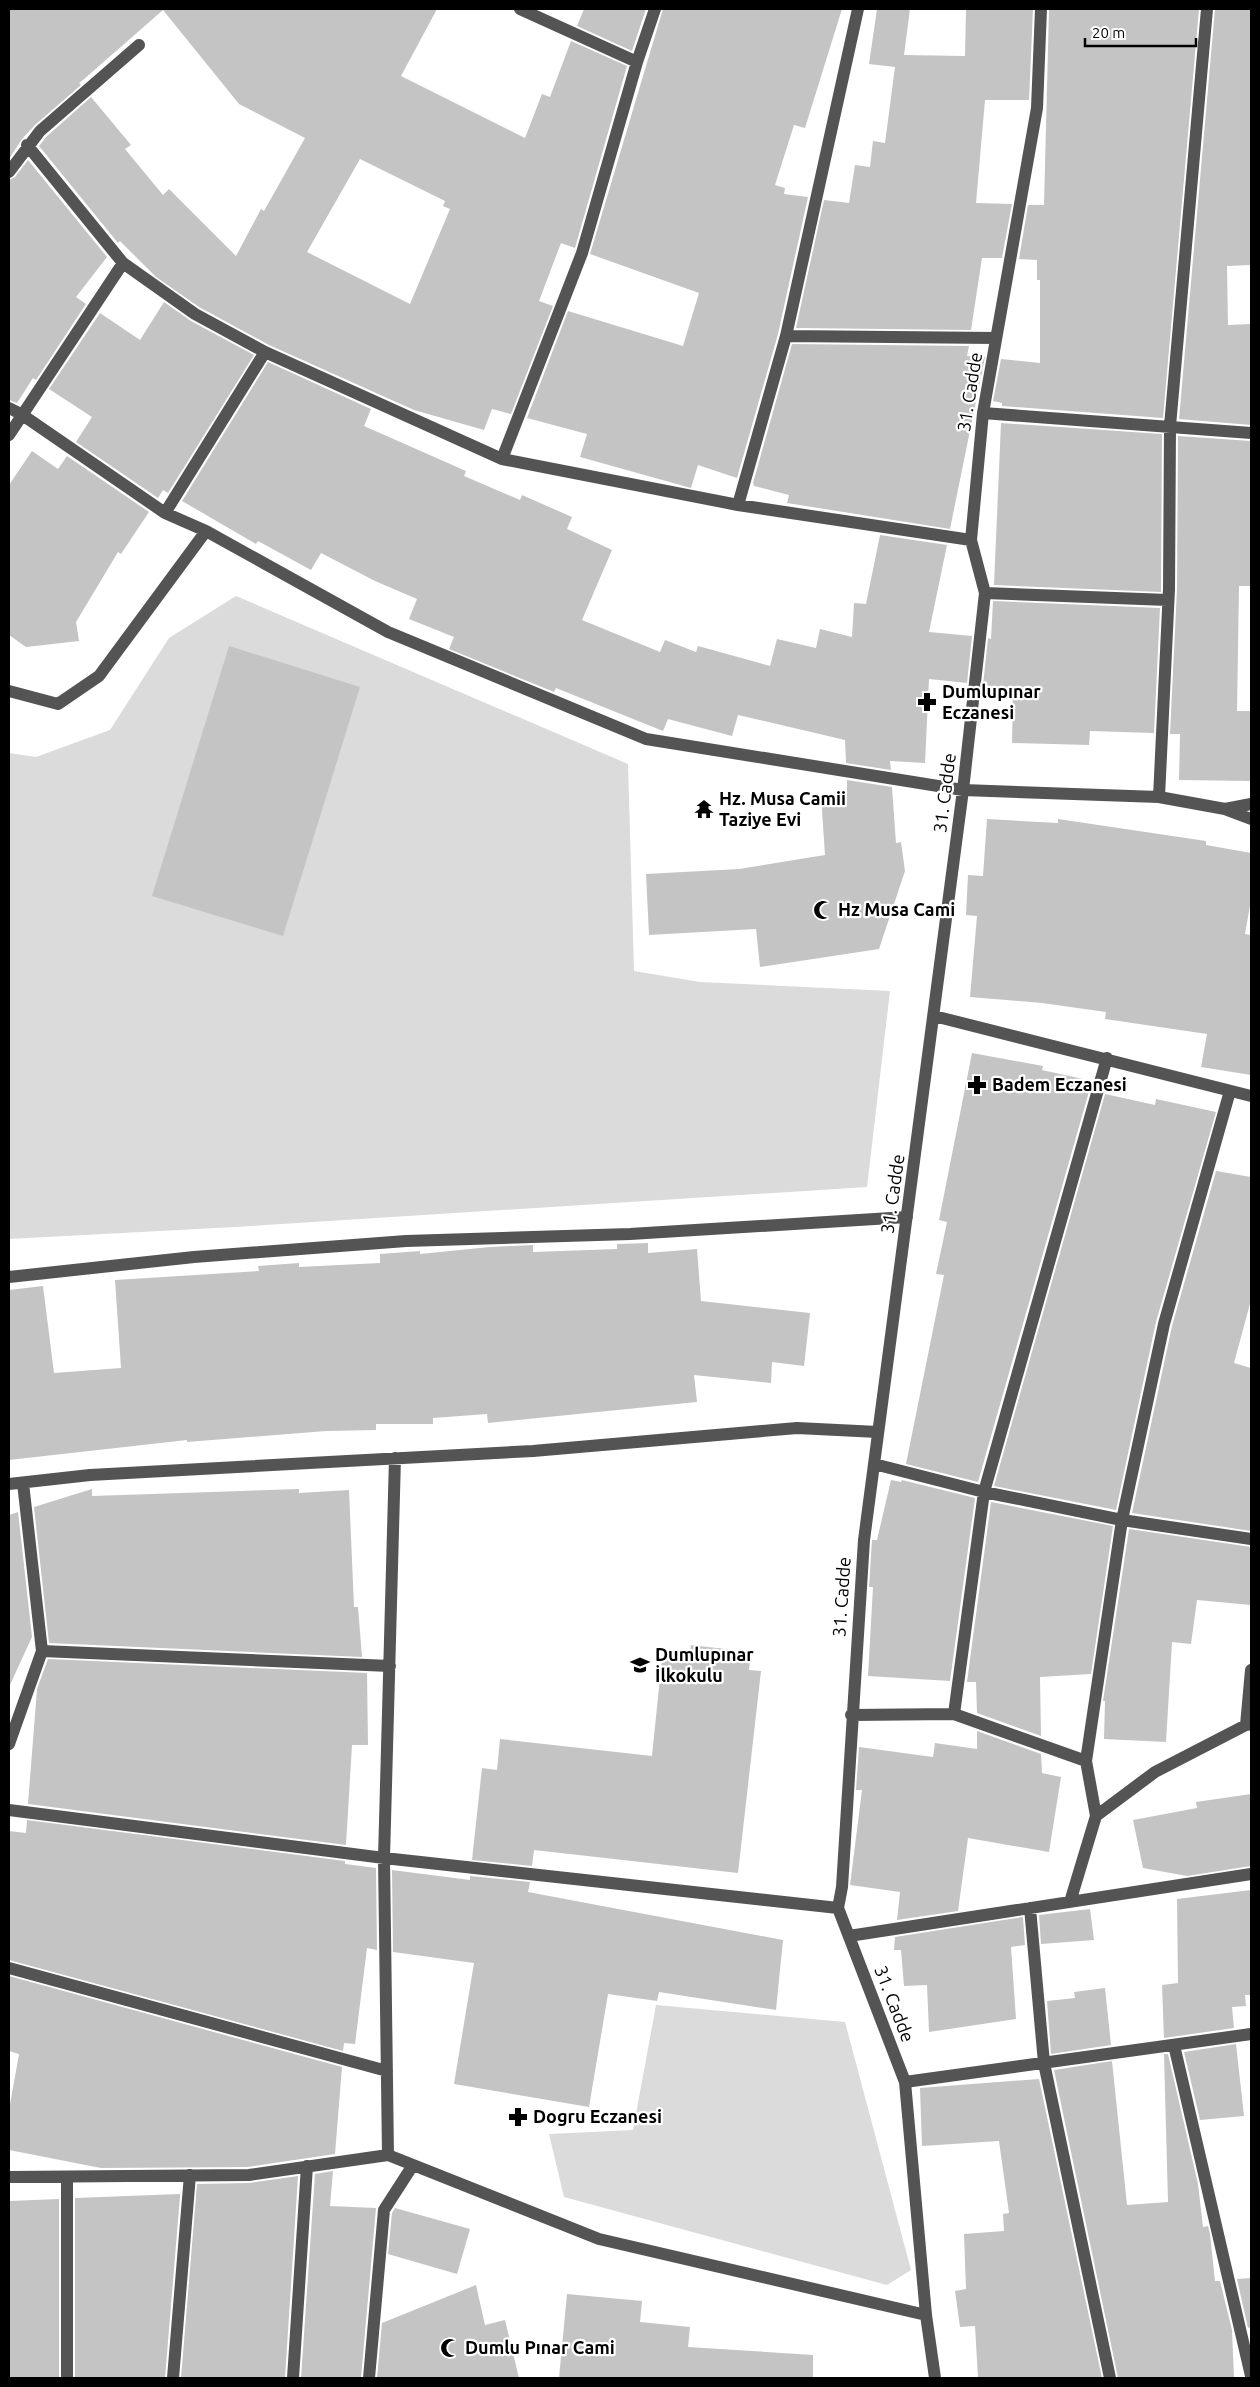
<svg xmlns="http://www.w3.org/2000/svg" width="1260" height="2387" viewBox="0 0 1260 2387" font-family="Ubuntu,sans-serif">
<rect width="100%" height="100%" fill="#fff"/>
<path fill="#dbdbdb" d="M236 596 628 764 634 971 700 982 890 991 867 1187 235 1227 9 1239V753L36 757 110 730 169 638Z
M656 2005 845 2022 911 2270 887 2285 564 2197 549 2134 633 2130Z"/>
<path fill="#c4c4c4" fill-rule="evenodd" d="M9 9H437L401 76 525 138 542 94 550 97 571 41 627 66 575 248 561 243 539 301 553 306 511 414 492 409 484 430 414 410 269 345 199 307 156 277 120 241 118 243 39 146 46 137 91 97 131 145 125 149 163 195 169 189 236 256 261 209 264 211 305 138 239 104 163 10 83 80 79 83 81 85 35 125 22 139 9 159ZM360 159 445 201 443 206 450 209 410 304 307 252Z
M584 9H646L632 51 577 26Z
M663 9H842L805 128 794 125 775 185 785 188 784 194 808 197 778 334 737 478 698 465 691 488 580 457 587 434 527 418 568 311 683 346 699 293 590 254Z
M877 9H910L904 55 965 56 966 9H1033L1029 100H985L976 203 1012 204 1002 258H982L971 330 796 328 824 200 849 203 855 165 870 167 873 141 885 143 895 67 869 64Z
M1049 9H1199L1163 418 1002 406V403L993 401 1001 359 1040 363V280H1037V260L1019 259 1028 205H1044Z
M1215 9H1251V265L1227 266 1228 325 1251 324V425L1179 419Z
M28 160 107 257 76 297 86 304 36 380 33 378 17 403 9 400V180L15 177Z
M164 302 191 321 254 355 168 493 163 490 158 498 76 442 92 417 49 389 100 313 140 340Z
M792 344 969 346 967 356 985 357 950 529 787 503 789 495 754 486 753 483Z
M268 362 371 409 364 426 466 471 464 476 520 500 522 495 572 517 567 529 612 550 582 620 660 652 665 640 696 652 698 646 770 666 777 639 816 648 820 629 852 637 854 603 866 604 880 535 947 545 929 632 972 636 967 683 929 679 925 763 890 761 891 770 846 763 845 740 738 715 732 736 668 719 663 731 556 688 554 692 449 649 454 637 409 619 417 599 375 581 321 553 311 570 258 541 256 544 182 501Z
M1001 423 1162 434 1161 592 994 585Z
M1178 436 1251 441V586H1239L1237 711H1251V781L1179 780 1180 734H1170L1177 589Z
M32 451 58 469 67 456 149 512 121 554 118 552 76 622 79 641 26 647 9 635V485Z
M993 601 1160 608 1154 733 1090 731 1089 745 1012 743 1013 692 988 691 989 686 983 685 988 638 991 639Z
M229 646 360 687 283 936 152 896Z
M847 780 892 787 896 843 901 842 905 871 879 949 760 967 756 929 649 935 646 874 739 869 825 855 821 796 847 795Z
M987 819 1058 823V819L1206 841V845L1251 853V900L1245 934 1251 935V1075L1201 1067 1207 1034 1105 1019 1106 1012 1042 1003 970 997 977 916 966 915 968 875 983 876Z
M972 1053 1043 1066 1042 1070 1092 1081 978 1482 906 1464 944 1275 936 1274 947 1222 939 1220Z
M1105 1094 1155 1105 1156 1099 1216 1112 1156 1322 1116 1510 994 1486Z
M1216 1171 1251 1177V1300L1234 1363 1251 1368V1531L1132 1513 1172 1326Z
M648 1243V1253L697 1249 701 1301 810 1313 804 1366 772 1362 771 1383 694 1375 697 1402 488 1423 487 1414 433 1418V1424H376V1430L326 1431 187 1442V1440L9 1460V1290L43 1286 54 1373 121 1368 115 1280 259 1271 258 1266 299 1263V1267L380 1263V1254L420 1251V1254L490 1247 533 1245V1252L617 1249V1244Z
M891 1480 901 1482 902 1480 975 1498 950 1681 868 1676 873 1587H869L872 1540H877Z
M92 1489V1496L299 1489V1493L349 1490 354 1607H358L362 1657 49 1643 34 1507Z
M991 1502 1113 1526 1091 1674 1040 1677 1041 1736 977 1713 976 1682H967Z
M18 1512 32 1637 9 1687V1515Z
M1129 1529 1251 1547V1605L1197 1600 1191 1644 1172 1642 1166 1742 1104 1739 1105 1701H1103Z
M691 1645 751 1652 749 1670 761 1671 738 1873 534 1850 532 1866 472 1860 482 1768 497 1770 500 1739 652 1756 662 1658 689 1661Z
M48 1659 367 1673 368 1745H352L346 1845 28 1804 37 1689Z
M977 1731 1041 1754 1042 1773 1061 1777 1049 1852 968 1838 958 1911 897 1920 900 1892 850 1885 862 1790H856L859 1747 933 1757 935 1743 977 1749Z
M1251 1794V1866L1187 1876 1143 1868 1133 1820 1197 1808 1196 1802Z
M27 1820 345 1861V1864L376 1868 377 1950 367 1948 355 2044 344 2043 343 2051 9 1960V1831L26 1833Z
M392 1870 470 1880V1876L530 1882 528 1892 783 1940 776 2010 659 1992 657 2001 608 1994 589 2107 454 2084 474 1963 393 1952Z
M1251 1890V1995H1245L1246 2006 1232 2007 1234 2028 1164 2038 1162 1985 1178 1983 1177 1899Z
M1090 1909 1094 1940 1041 1944 1039 1915Z
M1023 1917 1025 1945 1011 1947 1016 2019 929 2032 927 1985 904 1986 901 1950H894L895 1937Z
M9 1976 342 2067 335 2154 248 2167 101 2168 9 2150V2110L19 2054 9 2051Z
M1105 1988 1111 2045 1051 2054 1047 2001 1075 1998 1074 1992Z
M1236 2044 1244 2116 1200 2120 1184 2052Z
M1164 2054H1168L1198 2184 1203 2227 1208 2226 1210 2234 1215 2281H1220L1232 2330 1234 2378H1118L1054 2070 1112 2061 1127 2205 1168 2202Z
M1039 2079 1102 2378H978L975 2326 960 2327 955 2291 966 2289 964 2234 1004 2231 1003 2214 1009 2213 999 2141 922 2146 920 2088Z
M333 2171 330 2206 376 2208 361 2378H301L315 2174Z
M298 2176 285 2378H181L197 2184 249 2183Z
M181 2184 165 2378H75V2198L180 2194Z
M59 2199V2378H9V2201Z
M395 2208 470 2229 457 2274 388 2254 392 2213Z
M1251 2278V2327L1248 2328 1237 2279Z
M476 2285 485 2325 505 2320 519 2378H377L382 2323Z
M567 2294 642 2301 640 2322 690 2327 688 2347 813 2355V2378H559Z"/>
<g fill="none" stroke-linecap="round" stroke-linejoin="round">
<path stroke="#545454" stroke-width="12" d="M520 9 637 62
M27 145 123 263 195 314 265 352 165 513
M9 172 40 131 139 45
M786 336 996 338
M265 352 502 459 738 505 971 540
M9 408 21 414 165 513 206 531 388 632 646 739 963 790 1159 797 1225 809 1251 804
M983 413 1251 433
M9 435 123 263
M502 459 582 253 637 62 655 9
M738 505 786 336 858 9
M985 593 1168 600
M9 691 58 704 99 676 206 531
M1159 797 1169 589 1170 426 1207 9
M1227 810 1251 819
M934 1016 1251 1096
M9 1277 194 1257 406 1241 630 1234 907 1217
M395 1458 384 1858 388 2155 599 2239 926 2315
M874 1464 984 1492 1122 1520 1251 1539
M9 1484 90 1475 533 1451 797 1428 878 1432
M42 1651 390 1666
M954 1714 984 1492 1107 1058
M851 1715 954 1714 1086 1761
M1246 1725 1251 1670
M9 1744 42 1651 23 1483
M9 1810 384 1858 838 1908
M1096 1816 1155 1772 1246 1725 1251 1724
M1070 1902 1096 1816 1086 1761 1122 1520 1164 1324 1230 1091
M1030 1908 1044 2063 1110 2378
M849 1936 1251 1874
M9 1968 387 2071
M1174 2045 1251 2376
M905 2082 1251 2034
M9 2177 249 2175 388 2155
M67 2378V2177
M173 2378 190 2175
M293 2378 307 2166
M369 2378 384 2210 413 2165
M935 2378 926 2315 905 2082 838 1908 842 1887 864 1540 963 790 985 593 971 540 983 413 1037 108 1041 9"/>
</g>
<defs>
<g id="pharmacy-bare" transform="scale(1.5)"><path d="M-2-6h4v4h4v4h-4v4h-4v-4h-4v-4h4Z" fill="#000" stroke="#fff" stroke-width="2.5" paint-order="stroke"/></g>
<g id="temple-bare" transform="scale(1.5)"><path d="M0-6L5-2H3V0L6.5 2.5H4V6H1.5V3h-3V6H-4V2.5H-6.5L-3 0V-2H-5Z" fill="#000" stroke="#fff" stroke-width="2.5" paint-order="stroke"/></g>
<g id="mosque-bare" transform="scale(1.5)"><path d="M3.5-4.9A6 6 0 1 0 3.5 4.9A5 5 0 1 1 3.5-4.9Z" fill="#000" stroke="#fff" stroke-width="2.5" paint-order="stroke"/></g>
<g id="school-bare" transform="scale(1.5)"><path d="M0-5L7-2L0 1L-7-2ZM-4 1L0 2.5L4 1V4Q0 6-4 4Z" fill="#000" stroke="#fff" stroke-width="2.5" paint-order="stroke"/></g>
</defs>
<g fill-rule="evenodd">
<use href="#pharmacy-bare" x="927" y="702"/>
<use href="#temple-bare" x="704" y="809"/>
<use href="#mosque-bare" x="823" y="910"/>
<use href="#pharmacy-bare" x="977" y="1085"/>
<use href="#school-bare" x="640" y="1665"/>
<use href="#pharmacy-bare" x="518" y="2117"/>
<use href="#mosque-bare" x="450" y="2348"/>
</g>
<g text-anchor="middle" stroke-width="4.5" stroke-linejoin="round" paint-order="stroke">
<g font-size="18" fill="#000" stroke="#fff">
<text transform="translate(970 392) rotate(-81)" y="6">31. Cadde</text>
<text transform="translate(945 793) rotate(-83)" y="6">31. Cadde</text>
<text transform="translate(893 1194) rotate(-82)" y="6">31. Cadde</text>
<text transform="translate(842 1597) rotate(-86)" y="6">31. Cadde</text>
<text transform="translate(894 2004) rotate(69)" y="6">31. Cadde</text>
</g>
<g font-size="18" font-weight="bold" fill="#000" stroke="#fff" text-anchor="start">
<text x="942" y="698">Dumlupınar<tspan x="942" dy="21">Eczanesi</tspan></text>
<text x="719" y="805">Hz. Musa Camii<tspan x="719" dy="21">Taziye Evi</tspan></text>
<text x="838" y="916">Hz Musa Cami</text>
<text x="992" y="1091">Badem Eczanesi</text>
<text x="655" y="1661">Dumlupınar<tspan x="655" dy="21">İlkokulu</tspan></text>
<text x="533" y="2123">Dogru Eczanesi</text>
<text x="465" y="2354">Dumlu Pınar Cami</text>
</g>
</g>
<rect width="1260" height="2387" fill="none" stroke="#000000" stroke-width="20"/>
<path d="M1085 38v8h111v-8" fill="none" stroke="#000000" stroke-width="2.5"/>
<text x="1092" y="38" font-size="15" fill="#000000" stroke="#ffffff" stroke-width="4" paint-order="stroke">20 m</text>
</svg>
